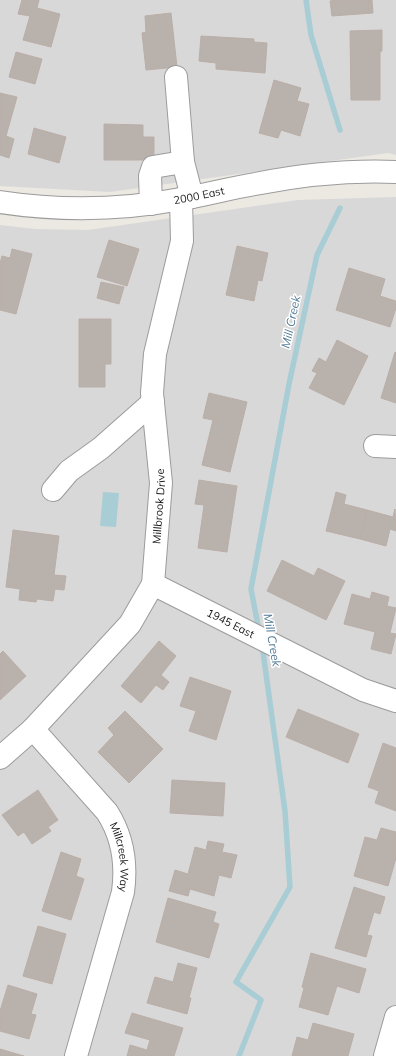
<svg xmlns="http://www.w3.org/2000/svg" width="396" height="1056" viewBox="0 0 396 1056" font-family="Mulish,sans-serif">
<rect width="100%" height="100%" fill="#ece8e2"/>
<path fill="#d9d8d9" d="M0 0H396V155L388 153 110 192 0 186Z
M396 197V1056H0V225L35 229 88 230 298 200Z"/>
<path fill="#a8cdd4" d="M103 492 119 493 116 527 100 526Z"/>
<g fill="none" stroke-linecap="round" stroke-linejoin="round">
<path stroke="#a8cdd4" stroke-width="5.5" d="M306 0 311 35 340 130
M259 631 251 589 289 384 317 255 340 208
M239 1056 261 1000 236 982 290 887 285 811 262 645"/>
</g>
<path fill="#b8b1ac" stroke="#bbaea7" d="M22 0H39L37 8 60 14 51 47 23 40 30 16 18 14Z
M334 0H372L373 13 332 16 330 1Z
M171 13 177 67 146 70 142 33 146 32 145 16Z
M382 30V51L380 52V100H351L350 31Z
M201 36 254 39V42L267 43 265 73 216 69V63L199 61Z
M16 52 42 59 35 84 9 77Z
M274 80 301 88 297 101 309 104 300 136 281 130 278 138 259 133Z
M0 93 17 97 6 136 14 139 9 158 0 155Z
M104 124 143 125V137H154V160H104Z
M34 128 66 137 59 163 28 154Z
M109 240 139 249 127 286 97 277Z
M237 246 268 253 262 281 258 280 254 301 226 295Z
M12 249 32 254 16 314 0 310V263L2 256 10 258Z
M349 268 385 279 380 296 396 301V308L390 327 336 310Z
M101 282 124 287 119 304 97 298Z
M79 319H111V364H105V387H79Z
M337 340 368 356 344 405 309 388 317 373 312 371 319 358 326 362Z
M395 352 396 353V403L381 398Z
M209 393 247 402 230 472 202 465 213 420 203 418Z
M199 480 237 486 227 552 198 548 204 505 195 504Z
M336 492 346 495 344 504 367 510 360 539 326 531Z
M395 509 396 531 390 529 386 546 360 539 367 510 393 517Z
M13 530 59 536 54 575 66 576 64 590 55 589 53 601 37 599 36 602 19 600 20 589 6 587Z
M282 560 314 576 318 568 345 581 326 620 267 591Z
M372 592 389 597 387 606 396 608 390 633 396 634 391 654 371 649 375 632 344 624 352 594 370 599Z
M159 641 176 656 161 675 169 682 163 690 156 685 141 703 121 686Z
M3 651 26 676 0 700V654Z
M190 677 231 691 216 740 189 731 196 711 180 706Z
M298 709 359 734 348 763 286 737Z
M125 711 163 749 129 783 98 752 114 735 108 728Z
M383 743 396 748V811L375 803 379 791 368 787Z
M172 780 225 783 223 816 170 813Z
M38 790 58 820 48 827 51 831 32 844 24 832 18 836 2 815Z
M381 828 396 832V858L388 886 354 876 365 837 377 840Z
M208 841 224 844 222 852 237 855 231 878 219 875 214 896 190 889 188 896 169 891 175 870 188 874 195 847 206 850Z
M61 852 81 859 76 876 84 879 71 920 42 911Z
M354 887 385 897 380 914 374 912 367 935 372 936 366 957 335 948Z
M168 898 216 912 213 922 219 924 209 958 156 942Z
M38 926 66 934 52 984 23 976Z
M311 953 366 969 359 993 337 986 328 1015 299 1007 304 988 302 987Z
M178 963 197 968 189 998H191L187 1014 147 1003 155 977 173 982Z
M8 985 37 994 31 1014 36 1015 29 1039 0 1031V1011Z
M132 1013 183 1028 174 1056H127L130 1045 147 1050 150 1040 125 1033Z
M313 1023 354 1034 348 1056H292L297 1037 308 1040Z
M0 1049 24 1056H0Z"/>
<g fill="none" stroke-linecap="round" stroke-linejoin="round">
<g stroke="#9c9c9c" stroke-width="24">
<g id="minor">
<path d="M176 77 183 162"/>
<path id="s1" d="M0 202C59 211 122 210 181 199 206 195 230 188 255 184 301 175 348 170 396 172"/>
<path d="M151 204 150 176 153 167 183 162 192 197"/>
<path d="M375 446 396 447"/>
<path d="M53 490 69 471 101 448 153 402"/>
<path id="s2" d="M153 584 363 690 396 701"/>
<path id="s3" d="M33 729 107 812C123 837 127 863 123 892L76 1056"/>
<path id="s4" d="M0 758 33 729 130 624 153 584 161 483 152 393 155 354 182 241 181 199"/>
<path d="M385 1056 396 1017"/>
</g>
</g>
<use href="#minor" stroke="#fff" stroke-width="22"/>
</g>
<g text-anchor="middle" stroke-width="3" stroke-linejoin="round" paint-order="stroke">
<g font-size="11" fill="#1b1b1b" stroke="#fff">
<text dy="4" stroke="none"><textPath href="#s1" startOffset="200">2000 East</textPath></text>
<text dy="4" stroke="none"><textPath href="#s4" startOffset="311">Millbrook Drive</textPath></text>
<text dy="4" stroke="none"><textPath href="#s2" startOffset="87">1945 East</textPath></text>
<text dy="4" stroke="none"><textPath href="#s3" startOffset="159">Millcreek Way</textPath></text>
</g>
<g font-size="12" font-style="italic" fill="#527a97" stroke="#fff">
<text transform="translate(291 322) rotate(-78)" y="4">Mill Creek</text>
<text transform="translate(272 640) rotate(80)" y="4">Mill Creek</text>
</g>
</g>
</svg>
